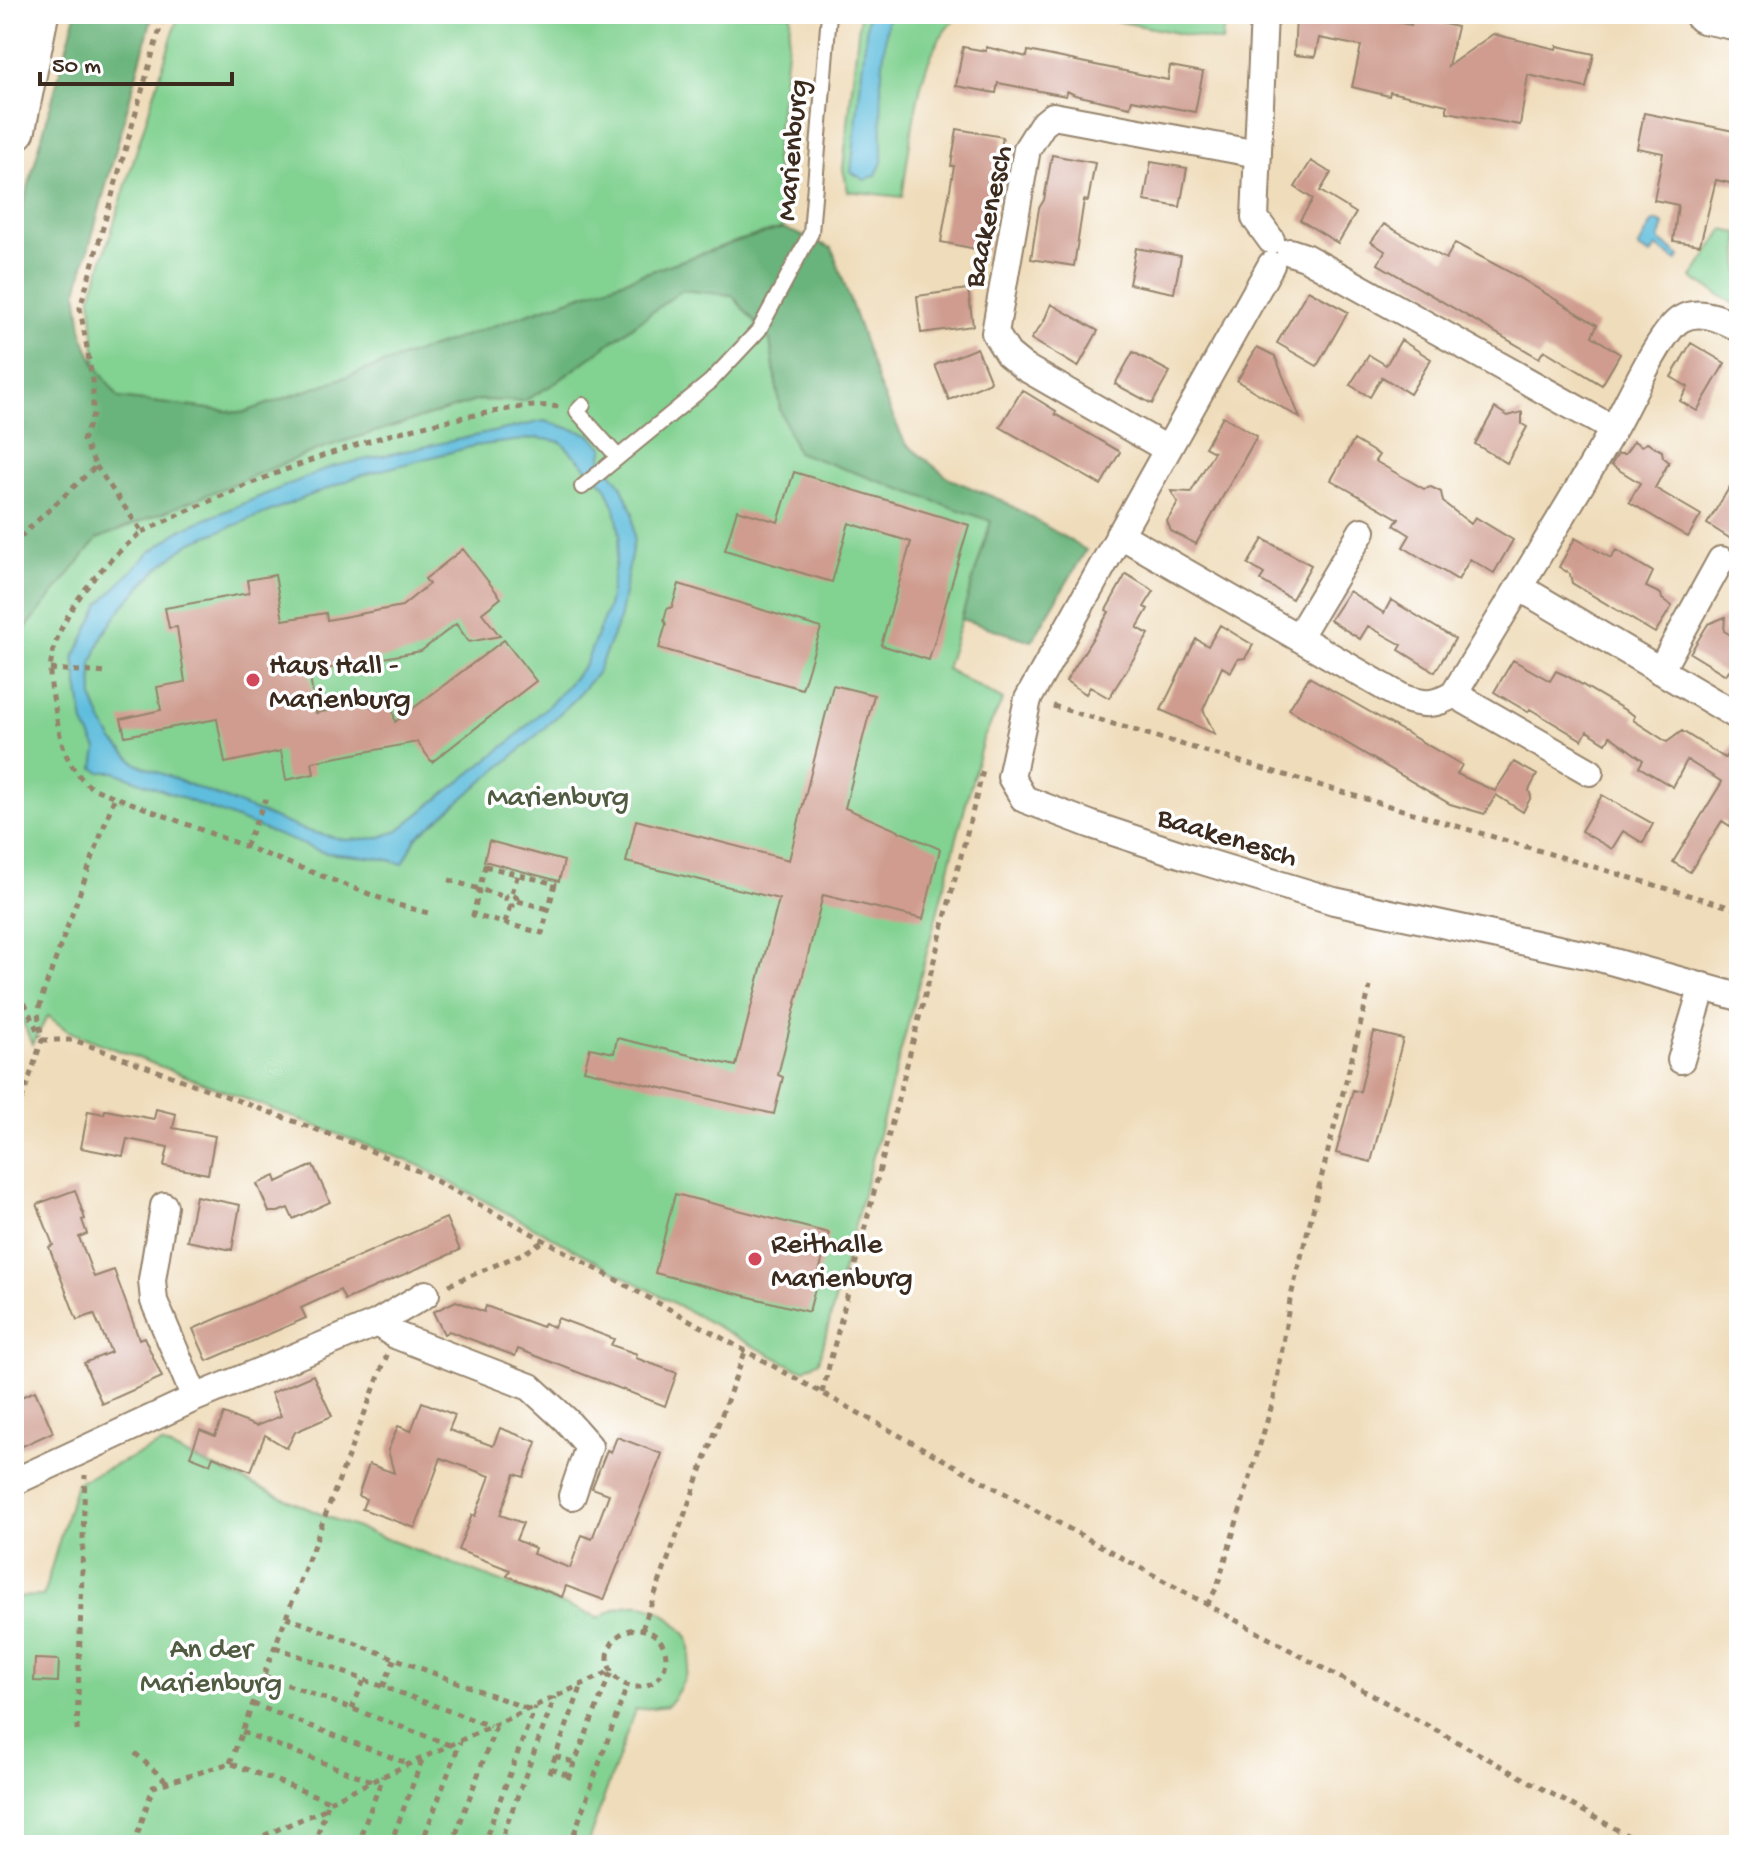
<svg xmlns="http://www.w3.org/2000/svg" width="1753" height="1859" viewBox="0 0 1753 1859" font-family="'Gochi Hand',sans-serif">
<rect width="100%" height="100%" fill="#fff"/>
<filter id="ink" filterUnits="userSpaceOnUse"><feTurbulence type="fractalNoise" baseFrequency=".0125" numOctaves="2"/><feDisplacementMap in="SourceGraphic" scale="16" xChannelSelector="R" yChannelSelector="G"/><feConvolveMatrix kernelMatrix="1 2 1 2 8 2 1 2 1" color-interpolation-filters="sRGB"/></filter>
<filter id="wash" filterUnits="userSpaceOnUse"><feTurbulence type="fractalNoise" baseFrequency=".006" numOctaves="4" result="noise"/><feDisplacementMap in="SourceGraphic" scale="32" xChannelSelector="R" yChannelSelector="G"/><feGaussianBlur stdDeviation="1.8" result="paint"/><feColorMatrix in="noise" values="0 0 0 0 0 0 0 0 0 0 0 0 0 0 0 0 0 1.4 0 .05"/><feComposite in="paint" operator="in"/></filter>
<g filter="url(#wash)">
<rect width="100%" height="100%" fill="#efdcba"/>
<path fill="#82d292" stroke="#5e7e58" stroke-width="2" d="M179 14H791L775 157 783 228 741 240 242 413 118 398 96 366 91 297Z
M860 14H962C916 44 911 145 902 197L848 191 843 169Z
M1082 14H1224L1222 42Z
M1723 230 1739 233V307L1692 278Z
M682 290 732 295 770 340 780 409 797 452 991 521 946 669 1003 700 983 739 819 1361 805 1369 796 1368 742 1340 418 1165 68 1031 48 1016 32 1044 14 1001V643L97 539 322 448 479 400 524 401 557 382Z
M161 1444 325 1516 599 1618C626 1599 652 1600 676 1624 680 1628 686 1633 688 1638 696 1661 682 1689 667 1706L635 1710 587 1845H14V1597L43 1596 76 1483Z"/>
<path fill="#69b47c" stroke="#526f4d" stroke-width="2" d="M76 14H153L77 291 83 336 96 366 119 398 242 413 741 240 783 228 832 248 880 388 905 443 950 479 1003 501 1086 550 1032 641 961 619 991 521 797 452 780 409 770 340 732 295 682 290 557 382 524 401 479 400 322 448 97 539 14 643V238Z"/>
<path fill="#5fbddd" stroke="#4d747e" stroke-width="2" fill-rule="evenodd" d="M868 14H888L881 82 882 162 876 175 865 180 851 172Z
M1656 221 1664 225 1659 240 1680 256 1677 261 1656 247 1651 255 1638 248 1652 223Z
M544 421 589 434 604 448 601 458 621 485 633 513 634 539 619 620 597 673 573 701 525 746 416 838 403 864C377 855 350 857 322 852L115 772H100L94 768 97 749 84 724 74 658 100 604 148 554 182 529 331 467ZM538 438 561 442 606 487 615 508 620 535 608 607 585 665 556 698 510 742 397 831 378 838 345 840 304 830 137 764 113 741 102 721 93 699 92 663 103 635 124 605 157 569 190 543 359 476 474 446Z"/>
<g id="blocks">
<path fill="#cf9c8f" d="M1311 14H1374L1373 17 1411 25 1413 17 1457 27 1448 66 1493 34 1556 49 1557 46 1594 54 1586 88 1528 75 1520 125 1447 112V105L1390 92 1389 96 1352 87 1361 46 1319 38 1315 57 1294 55 1296 18 1310 21Z
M963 47 986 51V47L1027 57 1028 51 1168 80 1170 66 1203 72 1195 112 1132 100 1130 107 1075 95 1067 91 1066 96 998 83 996 93 956 86Z
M1644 113 1739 132V185L1716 180 1700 245 1673 241 1678 205 1654 200 1663 153 1637 148Z
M957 129 1003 137 990 210H993L986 251 941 242 954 166H951Z
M1052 155 1095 163 1088 201 1084 200 1074 266 1031 259 1039 208 1044 200Z
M1311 161 1331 173 1320 191 1356 213 1338 243 1300 220 1313 199 1295 187Z
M1151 162 1187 168 1180 207 1144 201Z
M1384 224 1446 259 1455 243 1517 276 1597 325 1592 336 1620 354 1602 385 1544 350 1539 358 1378 264 1385 251 1371 242Z
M1136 248 1181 256 1174 293 1129 284Z
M968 289 973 326 921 333 917 296Z
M1308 290 1348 312 1317 366 1277 343Z
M1051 304 1098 331 1078 367 1031 339 1044 321Z
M1401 340 1431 359 1410 394 1382 377 1370 397 1350 385 1369 355 1386 365Z
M1691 343 1725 363 1697 411 1680 401 1688 387 1671 377Z
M1257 347 1275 356 1300 418 1237 381Z
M977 348 991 382 949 400 935 365Z
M1133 352 1170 372 1152 404 1115 384Z
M1022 390 1056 411 1055 414 1120 452 1101 485 1000 427Z
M1495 408 1508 416 1522 412V424L1527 427 1507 463 1475 444Z
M1223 416 1257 436 1196 544 1171 531 1167 521 1178 503 1171 491 1191 492 1214 452 1205 447Z
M1354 440 1379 455 1375 461 1424 489 1431 487 1441 492 1443 502 1471 524 1475 517 1513 540 1494 573 1470 559 1458 580 1403 547 1410 535 1394 525 1399 519 1331 480Z
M1634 441 1642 446 1647 443 1662 451 1663 457 1669 462 1655 488 1701 515 1688 537 1629 502 1640 483 1611 465 1618 454H1625Z
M794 472 969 525 929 660 881 645 911 542 849 523 832 582 725 550 737 510 778 522Z
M1739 472V544L1707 524Z
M1575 538 1611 558 1616 550 1653 572 1646 587 1661 594 1662 599 1672 606 1655 633 1572 583 1570 574 1559 567Z
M1263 539 1311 565 1292 599 1260 580 1264 574 1248 564Z
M463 549 501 598 482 613 500 636 469 642 456 624 421 651 309 672 316 713 369 703 372 708 392 704 395 722 504 640 536 681 432 762 417 742 312 762 314 774 286 780 281 751 225 763 217 719 125 736 121 719 161 710 157 687 185 682 177 627 169 628 165 608 249 593 247 580 275 575 283 620 326 613 327 620 402 606 429 584 425 579Z
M1126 574 1154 591 1144 607 1148 609 1137 628 1149 634 1109 698 1090 687 1086 694 1066 681 1109 612 1106 610Z
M679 584 821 628 802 689 659 648 666 624 664 620 667 609 672 607Z
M1349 591 1384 613 1391 600 1455 639 1435 672 1399 650 1402 645 1368 626 1360 639 1330 620Z
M1725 617 1724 631 1739 640V676L1729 670 1726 675 1690 653 1708 624Z
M1220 625 1253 645 1245 658 1238 659 1231 672 1222 667 1203 710 1215 734 1161 710 1196 639 1208 646Z
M1513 660 1550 681 1556 671 1567 676 1635 716 1633 720 1667 742 1682 731 1725 758 1739 735V810L1730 826 1722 821 1690 872 1673 862 1722 782 1687 760 1673 787 1639 767 1643 760 1610 736 1606 743 1587 731 1582 740 1530 709 1528 712 1494 692Z
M1309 677 1462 765 1457 774 1495 791 1514 762 1537 775 1529 790 1531 797 1523 812 1496 795 1485 814 1450 804 1289 709Z
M833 685 874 695 845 808 940 849 923 919 823 895 778 1075 783 1077 774 1114 584 1070 590 1048 614 1053 617 1038 736 1066 779 899 626 862 636 820 789 860Z
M1602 795 1653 824 1643 843 1623 831 1612 849 1581 831Z
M489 841 564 861 559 881 484 861Z
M1374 1032 1403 1039 1371 1162 1336 1153 1353 1090 1360 1092Z
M156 1109 176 1114 173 1128 215 1136 208 1174 164 1166 168 1147 127 1139 123 1156 81 1148 88 1111 104 1114 105 1110 154 1119Z
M313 1165 330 1202 293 1219 288 1208 278 1212H269L257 1184 275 1176 277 1182Z
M75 1190 85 1219 82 1220 87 1234 79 1237 94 1277 114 1270 139 1339 144 1337 162 1377 102 1404 84 1363 111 1352 94 1314 77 1320 49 1247 53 1245 37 1204Z
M675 1194 829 1233 809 1312 655 1273Z
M196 1196 240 1205 232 1250 187 1241Z
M446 1218 460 1250 345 1300 340 1290 301 1308 306 1318 207 1361 193 1329Z
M456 1301 484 1312 486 1306 542 1327 544 1323 554 1327 558 1318 614 1339 611 1345 637 1354 636 1358 677 1373 665 1406 518 1349 515 1356 449 1331 444 1334 433 1312Z
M313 1375 332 1416 295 1432 287 1448 265 1435 251 1471 213 1456 210 1464 190 1456 200 1430 215 1436 224 1414 256 1426 281 1416 271 1393Z
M35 1391 53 1432 14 1450V1400Z
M422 1402 455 1415 449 1430 493 1446 500 1428 537 1442 524 1477 515 1474 500 1515 523 1523 516 1540 535 1548 533 1554 570 1568 582 1535 592 1539 609 1494 592 1488 607 1450 611 1452 617 1437 662 1454 604 1600 566 1586 562 1597 507 1576 510 1570 458 1550 472 1515 475 1516 490 1476 441 1458 415 1528 362 1509 366 1499 358 1496 369 1464 394 1473 388 1450 398 1426 411 1431Z
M35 1659 59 1660 58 1682 34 1681Z"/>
</g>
</g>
<g filter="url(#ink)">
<use href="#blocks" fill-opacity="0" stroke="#95836c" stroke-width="2"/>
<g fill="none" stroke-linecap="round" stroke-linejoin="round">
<g stroke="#95836c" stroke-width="18">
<path id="lane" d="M583 405 577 411 618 457
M582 487 710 382 759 330 811 233 829 14"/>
</g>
<g stroke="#95836c" stroke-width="30">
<path id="street" d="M1264 14 1255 218 1271 240
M1290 252 1305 257 1613 429
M1271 265 1028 699 1011 777 1024 799 1092 825 1189 857 1334 901 1596 957 1739 997
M1739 328C1723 319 1699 308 1681 319 1660 331 1628 404 1614 428 1583 482 1551 534 1519 587L1739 717
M1167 449 1024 367 1008 354 995 333 1027 149 1042 125 1053 116 1258 154
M1119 534 1403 698C1423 705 1435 706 1454 694L1519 587
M1299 636 1362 531
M1660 671 1721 560
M1454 694 1590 772
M1681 1060 1703 986
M164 1206 152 1280 154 1301 195 1398
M377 1323 395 1335 530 1387 566 1420 589 1446 572 1496
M14 1482 195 1398 377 1323 426 1294"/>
</g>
<g stroke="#95836c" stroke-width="42">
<path id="secondary" d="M1704 14 1739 21"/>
</g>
<g stroke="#95836c" stroke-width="46">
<path id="primary" d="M14 129 37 14"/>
</g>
<path stroke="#95836c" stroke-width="5" stroke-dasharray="6 6" stroke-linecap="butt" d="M96 466 142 532C102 564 53 617 50 672 50 687 55 705 57 720 62 749 69 770 92 788L398 905 432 914
M142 532C252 480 366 433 487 413 510 409 535 403 559 407
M14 548 19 538 96 466 83 440 93 415V383L80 308 164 14
M50 669 107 673
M1053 706 1739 910
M245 847 266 799
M485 866 555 884 542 933 473 915Z
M449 880 505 897
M512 893 518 874
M505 900a6 6 0 1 1 12 0a6 6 0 1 1-12 0Z
M518 901 548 909
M505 923 510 906
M14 981 40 1036
M42 1040H74L350 1142 418 1171 1645 1845
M14 1123 42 1040 38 1013 43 994 115 796
M449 1285 526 1252 545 1240
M822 1393 984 767
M1207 1605 1217 1587 1274 1398 1290 1300 1370 987
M286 1617 528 1709
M608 1658a29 29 0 1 1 58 0a29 29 0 1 1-58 0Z
M642 1629 745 1352
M275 1647 490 1726
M264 1676 450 1745
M383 1687 395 1658
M253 1704 409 1764
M352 1709 364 1680
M77 1731 85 1475
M242 1732 372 1781
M135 1753 168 1783
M555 1756 575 1763
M230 1763 387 1355
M551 1768 570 1776
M549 1773 582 1685
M568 1779 611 1672
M329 1801 611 1671
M134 1845 153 1787 230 1763 329 1801 314 1845
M242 1845 325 1809
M357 1845 383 1776
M390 1845 422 1760
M421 1845 460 1742
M452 1845 496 1726
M483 1845 535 1707
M499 1845 555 1697
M570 1845 627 1686"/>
<use href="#lane" stroke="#fff" stroke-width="14"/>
<use href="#street" stroke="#fff" stroke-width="26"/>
<use href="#secondary" stroke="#fff" stroke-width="38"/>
<use href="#primary" stroke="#fff" stroke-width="42"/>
</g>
</g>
<g fill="#d1495b" stroke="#fff" stroke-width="3">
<circle cx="253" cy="680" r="8"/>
<circle cx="755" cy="1259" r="8"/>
</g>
<g text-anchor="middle" stroke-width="7" stroke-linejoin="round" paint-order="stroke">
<g font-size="30" fill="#3b2a1e" stroke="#fff">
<text transform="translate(790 150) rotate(-85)" y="10">Marienburg</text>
<text transform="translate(986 216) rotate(-78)" y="10">Baakenesch</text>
<text transform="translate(1228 835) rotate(17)" y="10">Baakenesch</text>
</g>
<g font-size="30" fill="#3b2a1e" stroke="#fff" text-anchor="start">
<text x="269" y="673">Haus Hall -<tspan x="269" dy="34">Marienburg</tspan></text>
<text x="771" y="1252">Reithalle<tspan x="771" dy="34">Marienburg</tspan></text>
</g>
<g font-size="30" fill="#505c41" stroke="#fff">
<text x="558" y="805">Marienburg</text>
<text x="211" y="1657">An der<tspan x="211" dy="34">Marienburg</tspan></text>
</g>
</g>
<rect width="1753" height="1859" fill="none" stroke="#fff" stroke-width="48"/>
<path d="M40 72v12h192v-12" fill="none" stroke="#3b2a1e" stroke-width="4"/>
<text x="52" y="72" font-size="24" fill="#3b2a1e" stroke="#ffffff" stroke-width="6" paint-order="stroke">50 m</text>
</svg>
